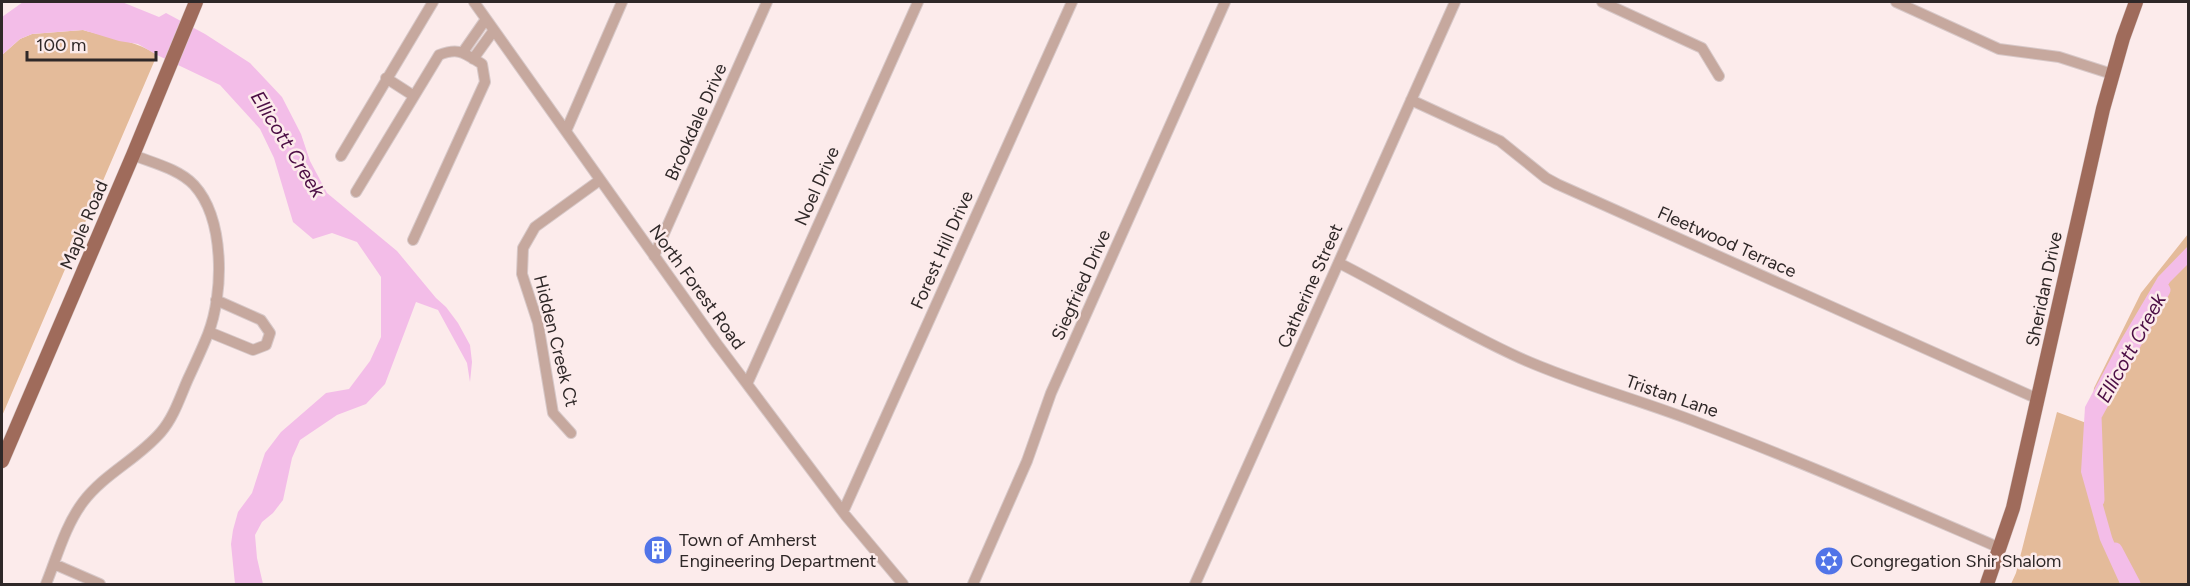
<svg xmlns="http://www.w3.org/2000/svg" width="2190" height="586" viewBox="0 0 2190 586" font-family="Figtree,sans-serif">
<rect width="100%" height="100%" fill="#fcebeb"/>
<path fill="#e4bb9a" d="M83 30C104 36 141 42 157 55L2 416V55L20 39 32 34Z
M2188 234V584H2011L2016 573 2057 412 2089 424 2094 388 2141 293Z"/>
<path fill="#f3bde8" d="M23 2H122L159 17 166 13 205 34 250 63 282 97 301 134 310 161 327 193 397 251 436 298 446 307 458 323 470 345 472 362 470 382 467 363 438 310 416 302 385 384 366 404 337 415 300 440 292 458 283 500 273 513 262 522 255 535 257 558 263 584H235L231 544 233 530 238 512 252 493 265 453 281 432 326 393 349 389 370 361 381 337V277L357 242 332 233 313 239 293 222 274 158 260 129 220 85 157 55 138 44 119 41 83 30 32 34 20 39 2 55V17Z
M2188 246V264L2170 282 2128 348 2095 408 2094 473 2112 537 2131 584H2120L2100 540 2081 472 2085 407 2118 345 2158 277Z"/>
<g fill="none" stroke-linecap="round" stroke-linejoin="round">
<path stroke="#f3bde8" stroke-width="15" d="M2097 500 2094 416 2163 290
M2115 550 2133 584"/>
<g stroke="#d7c8c8" stroke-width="12">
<path id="minor" d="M474 2 717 344 846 516 903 584
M1602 2 1702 48 1719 76
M1896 2 1999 49 2059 57 2112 74
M463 52 486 19
M473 59 494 30
M386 78 414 96
M1411 100 1500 141 1546 178 1557 184 2038 399
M566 131 622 2
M341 156 433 2
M356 192 439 55C459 47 464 53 482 64L485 82 413 240
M654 256 767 2
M1339 263C1400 294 1458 330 1520 358 1578 384 1640 400 1699 423 1800 461 1900 505 2000 548
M209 332 253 350 266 345 270 333 261 320 216 300
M747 384 918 2
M571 433 553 413 538 323 522 274 523 248 535 227 600 180
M843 512 1072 2
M54 564 100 584
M46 584C57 557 65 526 83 502 105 473 138 459 161 432 174 417 180 397 188 379 195 364 202 349 208 334 224 293 225 219 194 185 179 169 153 163 133 155
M973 584 1027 461 1051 393 1225 2
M1195 584 1455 2"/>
</g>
<g stroke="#d7c8c8" stroke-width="15">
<path id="major" d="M2 461 133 155 196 2
M1987 584 2013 508 2103 109 2123 38 2136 2"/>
</g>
<use href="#minor" stroke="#c6a89e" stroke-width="10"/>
<use href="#major" stroke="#9f6b5b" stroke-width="14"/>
</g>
<defs>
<g id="building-disc" transform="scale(1.5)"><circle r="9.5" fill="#5174e8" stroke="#fcebeb"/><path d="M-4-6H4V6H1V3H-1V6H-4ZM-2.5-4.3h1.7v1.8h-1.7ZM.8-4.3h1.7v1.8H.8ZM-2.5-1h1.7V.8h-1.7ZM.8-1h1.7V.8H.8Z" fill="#fff"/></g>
<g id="synagogue-disc" transform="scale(1.5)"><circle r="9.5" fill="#5174e8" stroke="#fcebeb"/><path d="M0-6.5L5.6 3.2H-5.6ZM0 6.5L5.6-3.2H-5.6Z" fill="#fff"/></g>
</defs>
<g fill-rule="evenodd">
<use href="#building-disc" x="658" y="550"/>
<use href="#synagogue-disc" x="1829" y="561"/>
</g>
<g text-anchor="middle" stroke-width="5" stroke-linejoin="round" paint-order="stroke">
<g font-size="18" fill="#2f2828" stroke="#fcebeb">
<text transform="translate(696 122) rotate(-66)" y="6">Brookdale Drive</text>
<text transform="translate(817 186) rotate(-66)" y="6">Noel Drive</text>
<text transform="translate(84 225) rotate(-67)" y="6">Maple Road</text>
<text transform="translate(1727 242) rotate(24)" y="6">Fleetwood Terrace</text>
<text transform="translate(942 250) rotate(-66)" y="6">Forest Hill Drive</text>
<text transform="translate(1081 285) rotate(-66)" y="6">Siegfried Drive</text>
<text transform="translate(1310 286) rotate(-66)" y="6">Catherine Street</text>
<text transform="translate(697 287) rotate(54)" y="6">North Forest Road</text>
<text transform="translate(2044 289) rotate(-78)" y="6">Sheridan Drive</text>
<text transform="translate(556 341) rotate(76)" y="6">Hidden Creek Ct</text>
<text transform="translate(1672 396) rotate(19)" y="6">Tristan Lane</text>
</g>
<g font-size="18" fill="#2f2828" stroke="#fcebeb" text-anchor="start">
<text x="679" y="546">Town of Amherst<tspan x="679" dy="21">Engineering Department</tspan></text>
<text x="1850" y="567">Congregation Shir Shalom</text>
</g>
<g font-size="20" font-style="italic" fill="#4c0e45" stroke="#fcebeb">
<text transform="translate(288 144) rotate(58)" y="7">Ellicott Creek</text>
<text transform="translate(2131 348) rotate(-61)" y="7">Ellicott Creek</text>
</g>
</g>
<rect width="2190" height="586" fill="none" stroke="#2f2828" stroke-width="6"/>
<path d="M27 51v9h129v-9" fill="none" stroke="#2f2828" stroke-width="3"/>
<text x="36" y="51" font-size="18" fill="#2f2828" stroke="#fcebeb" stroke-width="4.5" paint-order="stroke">100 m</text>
</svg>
